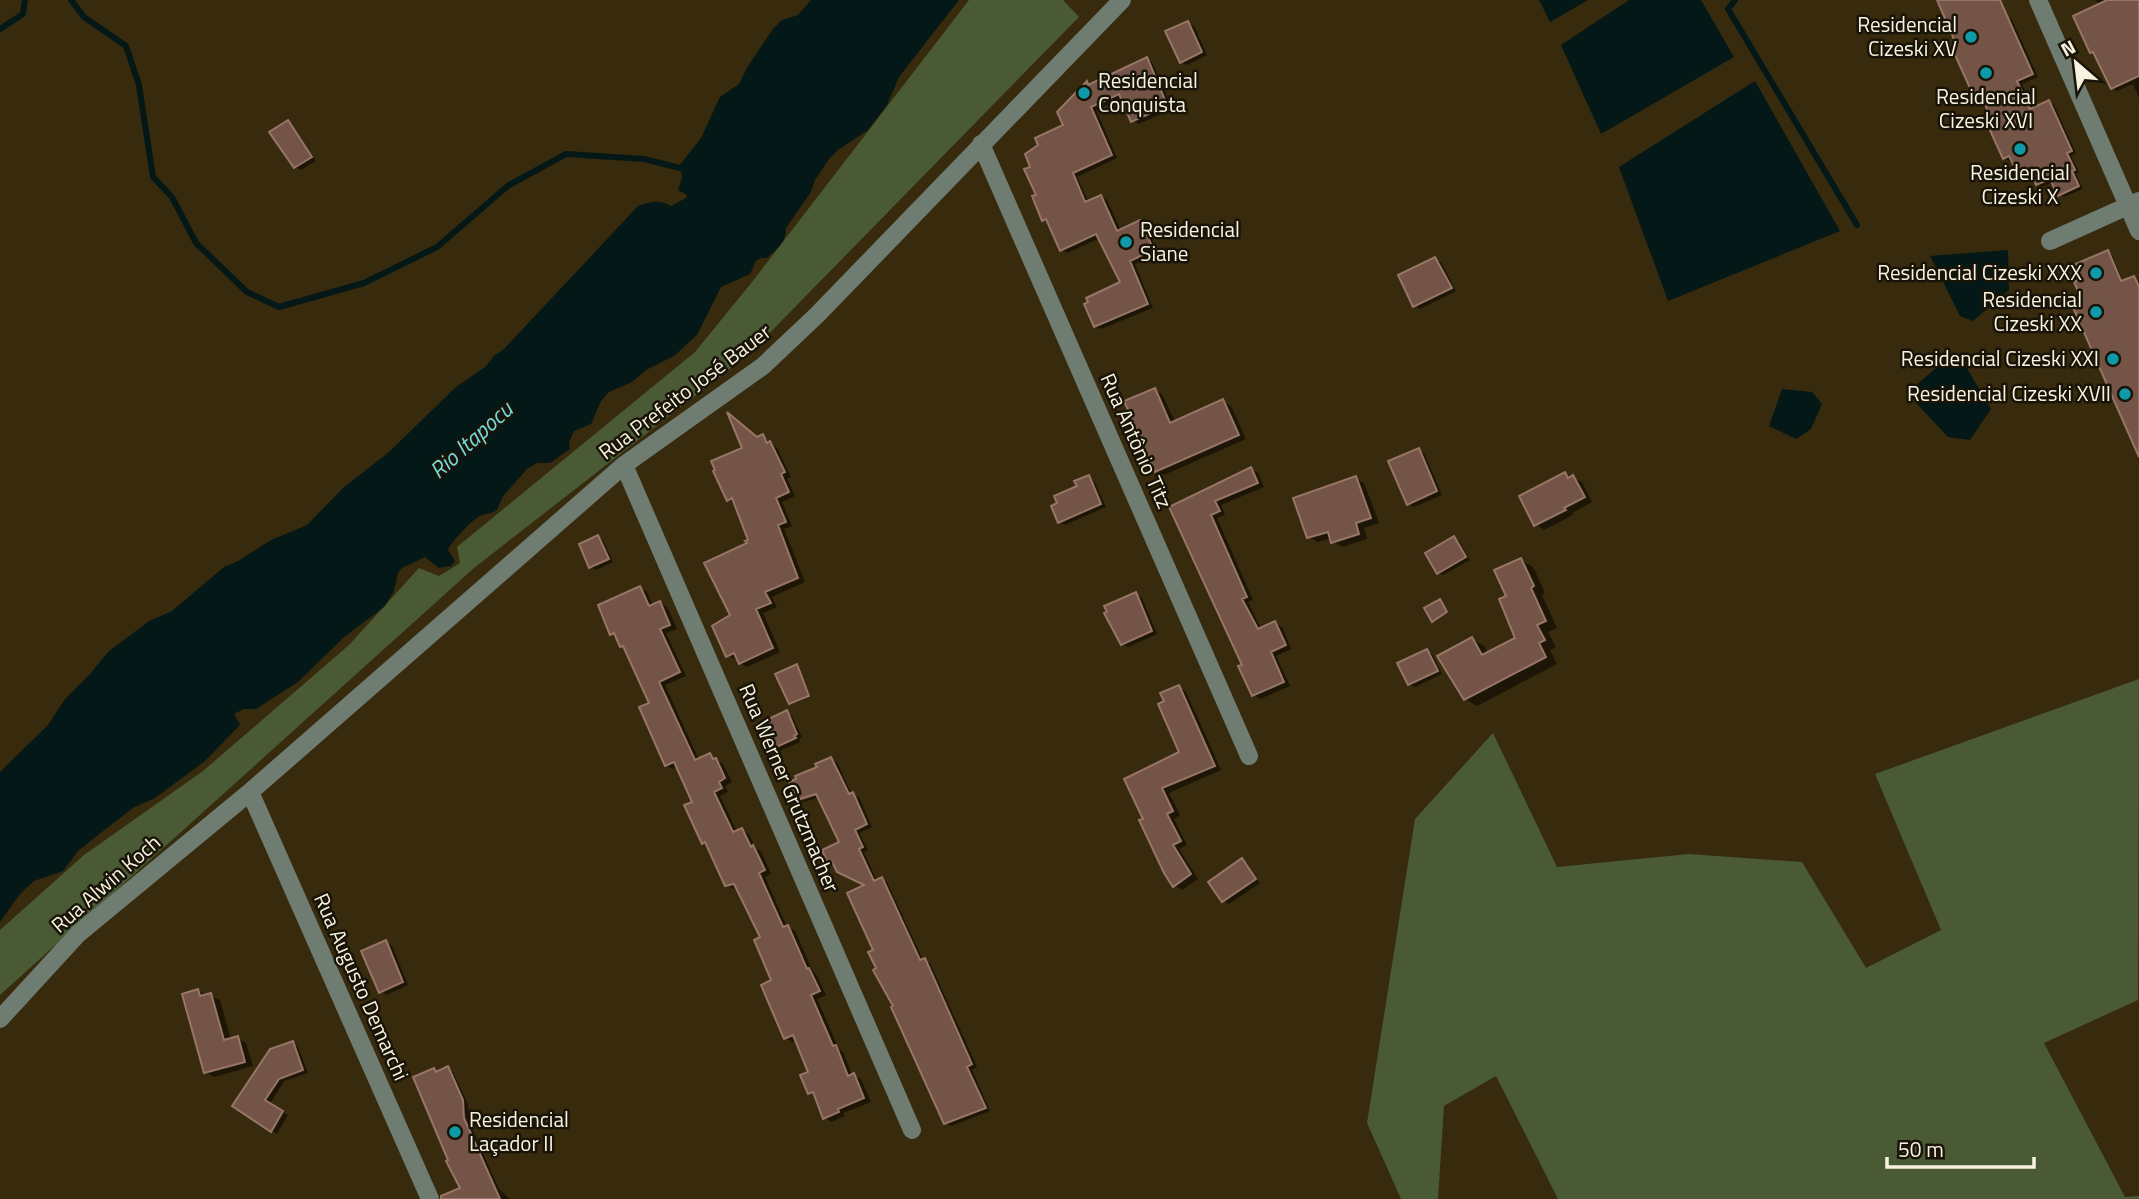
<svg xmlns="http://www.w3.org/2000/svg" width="2139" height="1199" viewBox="0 0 2139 1199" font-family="'Titillium Web',sans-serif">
<rect width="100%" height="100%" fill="#372a0d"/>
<path fill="#495a34" d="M969 0H1063L1079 17 750 353 474 568 0 995V930L84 855 203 771 349 645 419 568 439 576 460 563 457 547 695 352 752 282Z
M2139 679 2138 1000 2044 1043 2125 1197 2139 1196V1199H1558L1496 1076 1444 1106 1438 1199H1401L1367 1123 1415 819 1493 733 1557 867 1689 854 1802 862 1866 968 1941 930 1875 774Z"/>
<path fill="#041818" d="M811 0H959L899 77 887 105 868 130 838 150 829 159 815 180 811 192 786 228C787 241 776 250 767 258H761L756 261 750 274 721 287 697 335 674 356 646 370 632 382 609 392 601 401 591 424 574 431 569 442 570 449 550 463H537L527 469 503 496 497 510C491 514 487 513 480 516 473 519 450 543 448 550L455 561 451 566 439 568 425 557 402 568 398 573 394 591 384 607 343 638 298 682 256 709H244L234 714 240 725 205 761 155 798 133 808 107 828 78 851 63 871 34 881 20 894 0 922V772L48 725 65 699 91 673 108 652 149 621 172 611 224 567 238 561 271 540 307 525 344 487 388 453 456 387 485 367 494 356 504 349 638 206C650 202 660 199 671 206L686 198 687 195 678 190 682 178 680 165 701 138 720 97 739 84 748 66 773 29 782 20 798 15Z
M1539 0H1588L1550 22Z
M1629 0H1701L1734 57 1601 134 1561 45Z
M1755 81 1840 231 1668 301 1619 167Z
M2008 250 2009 290 1973 321 1960 316 1930 256Z
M1950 356 1965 365 1991 409 1970 440 1948 437 1907 393Z
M1782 389 1812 392 1822 404 1811 429 1796 439 1769 426Z"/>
<path fill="#0007" d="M1939 0H1989L2012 20 2038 77 2022 84 2033 109 2049 102 2054 105 2076 153 2071 156 2079 172 2076 174 2083 189 2064 197 2059 194 2054 182 2042 187 2037 184 2035 179 2033 180 2027 175 2019 173 2013 159 2009 161 2004 158 1998 127 1984 97 1981 99 1975 96 1959 45Z
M2096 0H2139V98L2133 84 2117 91 2112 88 2097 54 2091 52 2099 6Z
M1188 23 1194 26 1207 55 1187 65 1181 62Z
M1146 59 1152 62 1170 103 1163 106 1165 110 1160 112 1161 114 1139 124 1133 121 1123 98 1096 110 1117 158 1077 177 1089 203 1101 197 1107 200 1121 231 1140 222 1146 226 1157 250 1151 252 1152 256 1135 264 1153 308 1101 329 1095 326 1123 283 1100 238 1067 253 1061 249 1050 224 1043 220 1032 168 1066 126 1087 84 1091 86Z
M288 122 293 126 316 161 301 170 295 167Z
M2107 252 2112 255 2123 282 2139 288V335L2084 299Z
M1435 259 1441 262 1456 291 1420 309 1415 306Z
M1154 390 1162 394 1175 422 1223 401 1231 406 1246 439 1164 475 1156 470Z
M735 419 758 438 763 436 777 448 791 477 787 479 795 496 782 502 792 526 784 529 805 582 772 597 777 607 763 613 780 652 747 667 740 663 738 658 735 659 727 655 732 616 751 540 736 504 728 499 744 449Z
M1419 450 1424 453 1442 495 1414 507 1409 504Z
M1251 469 1258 473 1264 487 1221 505 1225 515 1217 518 1253 600 1248 602 1261 629 1275 623 1282 627 1291 649 1276 656 1290 686 1260 699 1254 695 1244 665 1171 508Z
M1565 474 1582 482 1592 502 1572 513 1573 515 1544 530 1535 524Z
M1089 477 1094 481 1106 507 1065 525 1060 522 1079 487Z
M1355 478 1364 483 1379 523 1364 528 1367 539 1342 547 1333 541 1332 538 1318 542 1309 537Z
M598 537 603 540 613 562 596 570 590 566Z
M1454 538 1459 541 1470 560 1443 575 1438 572Z
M1521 560 1533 567 1545 593 1542 595 1557 628 1548 632 1556 647 1550 650 1557 664 1477 706 1465 699 1472 639 1484 646 1488 653 1517 638 1509 597Z
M640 588 647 592 653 606 660 603 667 607 677 629 666 633 686 676 665 685 699 760 709 755 723 764 732 782 725 786 728 792 720 796 737 832 742 830 749 834 756 849 761 851 771 874 765 877 787 927 795 931 813 972 816 974 826 995 817 999 839 1049 843 1052 852 1075 861 1079 871 1102 843 1113 845 1116 831 1122 824 1117 816 1096 810 1093V1073L797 1040 793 1042 786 1038 762 938 738 888 734 889 726 885 708 845 703 843 694 802 678 766 673 769 666 765 651 704 626 648 622 646 618 638 611 634Z
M1136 594 1142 598 1157 634 1128 647 1122 644Z
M1442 602 1448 613 1435 622 1433 620Z
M1427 651 1432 654 1442 674 1415 687 1409 684Z
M797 665 811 697 793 704 791 703Z
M1178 687 1186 692 1221 770 1169 793 1180 815 1174 819 1187 845 1179 849 1198 879 1182 890 1174 885 1126 779 1181 753Z
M787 712 792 716 802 737 799 739 800 742 775 753 769 750Z
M831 759 837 762 852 795 859 797 872 827 859 833 868 850 864 852 877 881 882 879 887 882 923 960 930 963 977 1067 972 1070 990 1111 951 1126 946 1123 878 969 868 885 829 863 841 843 820 797 804 802 801 801 825 793 824 789 798 799 819 767Z
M1242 860 1247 863 1260 883 1229 904 1224 901Z
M386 942 392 946 408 985 386 995 381 991Z
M197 991 220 1000 231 1040 237 1038 246 1043 253 1066 214 1077 205 1072Z
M293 1043 298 1047 308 1073 284 1081 270 1104 288 1115 277 1134 235 1105Z
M448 1068 453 1072 468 1104 469 1122 499 1189 510 1199H467L434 1070 438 1072Z"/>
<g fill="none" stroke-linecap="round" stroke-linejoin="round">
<path stroke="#041818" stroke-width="6" d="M71 0 84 17 126 46 139 85 153 177 172 197 196 243 247 292 279 307 364 283 437 247 509 185 566 154 644 159 688 170
M1735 0 1728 9 1857 225
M0 29 23 14 25 0"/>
</g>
<path fill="#745447" stroke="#977567" stroke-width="2" d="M1937 0H2000L2033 74 2017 81 2030 109 2049 100 2072 151 2067 153 2075 170 2072 171 2079 186 2058 196 2050 179 2036 185 2032 176 2026 178 2024 171 2018 174 2009 156 2003 159 1989 128 1995 126 1980 94 1974 97 1951 46 1956 44Z
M2107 0H2139V76L2111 89 2093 52 2090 53 2073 16Z
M1188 21 1202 52 1180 63 1165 31Z
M1147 57 1165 100 1158 102 1160 106 1155 108 1156 111 1131 122 1119 94 1091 107 1112 155 1073 173 1085 202 1101 195 1117 231 1140 220 1152 246 1146 249 1147 253 1130 261 1148 304 1094 327 1084 304 1088 302 1086 298 1120 282 1096 234 1060 251 1046 219 1042 221 1032 196 1036 195 1024 169 1030 167 1025 154 1038 145 1035 138 1063 125 1057 112 1087 81 1088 85Z
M288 120 312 157 294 168 269 132Z
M2108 250 2121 281 2134 276 2139 287V457L2071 303 2081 298 2074 282 2078 280 2071 266Z
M1435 257 1452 288 1413 307 1398 275Z
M1155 388 1170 423 1223 399 1239 435 1155 472 1124 401Z
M727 412 757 437 763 434 767 443 770 441 785 472 781 474 789 492 776 498 786 522 778 525 798 578 765 592 771 603 756 609 773 648 739 664 734 653 726 657 712 626 730 615 704 563 747 543 745 541 748 540 732 498 727 501 713 471 715 470 711 461 742 448Z
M1419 448 1437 491 1407 505 1388 461Z
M1251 467 1258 483 1215 501 1220 511 1211 515 1247 597 1242 599 1258 629 1275 621 1286 645 1271 652 1284 682 1252 696 1238 666 1242 665 1169 507Z
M1565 472 1568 478 1573 475 1585 497 1564 508 1566 510 1534 526 1519 496Z
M1089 475 1101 504 1058 523 1051 506 1057 503 1054 496 1077 486 1074 481Z
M1356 476 1371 518 1356 523 1359 534 1331 543 1328 532 1307 538 1293 498Z
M598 535 609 559 589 568 579 544Z
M1454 536 1466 557 1437 574 1425 553Z
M1521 558 1534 586 1531 588 1546 621 1537 625 1545 640 1539 643 1546 657 1464 700 1437 656 1472 637 1482 655 1515 638 1499 599 1506 596 1494 570Z
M640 586 649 606 660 601 670 625 660 629 680 672 659 682 695 760 710 753 713 759 716 758 725 778 719 782 722 788 714 792 733 832 742 828 751 847 753 845 765 870 759 873 783 927 788 925 807 969 809 968 820 991 811 995 833 1046 836 1045 848 1076 854 1073 864 1098 838 1109 839 1112 823 1119 813 1092 808 1094 800 1075 808 1072 793 1035 784 1039 761 985 771 980 754 940 760 937 734 884 725 886 705 842 702 844 684 805 692 802 674 762 665 766 639 707 649 703 623 646 620 647 614 633 610 635 598 605Z
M1136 592 1152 631 1121 645 1104 613 1107 612 1104 606Z
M1440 599 1447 612 1432 622 1424 608Z
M1427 649 1438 671 1408 685 1397 663Z
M797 664 809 696 789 704 775 674Z
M1179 685 1215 766 1162 788 1173 811 1167 814 1181 841 1173 845 1191 874 1173 887 1164 873 1139 820 1143 819 1124 779 1179 752 1158 704 1164 701 1160 693Z
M787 710 797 734 794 736 796 738 768 751 756 725Z
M831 757 849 794 853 792 867 824 855 830 863 847 859 849 874 881 882 877 920 960 925 958 972 1064 967 1067 986 1108 944 1124 891 1007 893 1006 873 970 876 968 868 952 873 950 847 893 864 885 837 872 832 862 828 864 822 850 839 842 816 794 797 800 789 782 796 779 795 776 817 767 815 764Z
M1242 858 1256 879 1222 902 1208 882Z
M386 940 403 982 379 993 361 951Z
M198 989 200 996 211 993 224 1040 238 1036 245 1062 204 1073 182 994Z
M293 1041 303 1070 279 1079 265 1100 283 1111 271 1132 232 1106 270 1049Z
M448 1066 463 1100 464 1118 500 1199H441V1196L460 1188 446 1161 448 1160 413 1077 434 1068 436 1072Z"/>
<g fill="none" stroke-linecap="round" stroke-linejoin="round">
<path stroke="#6f7c72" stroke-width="18" d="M2038 0 2139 231
M981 144 1249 756
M2050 241 2139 201
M624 465 912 1130
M250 792 430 1199
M0 1019 78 934 250 792 624 465 763 366 817 315 1122 0"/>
</g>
<g fill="#0f9aa8" stroke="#191408" stroke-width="2.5">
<circle cx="1971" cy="37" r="7"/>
<circle cx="1986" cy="73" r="7"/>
<circle cx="1084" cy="93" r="7"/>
<circle cx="2020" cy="149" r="7"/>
<circle cx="1126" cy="242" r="7"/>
<circle cx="2096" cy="273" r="7"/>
<circle cx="2096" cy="312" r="7"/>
<circle cx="2113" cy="359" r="7"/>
<circle cx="2125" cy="394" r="7"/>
<circle cx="455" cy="1132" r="7"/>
</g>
<g text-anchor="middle" stroke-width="5" stroke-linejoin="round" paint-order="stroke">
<g font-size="21" fill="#f9f2e1" stroke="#191408" text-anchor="end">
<text x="1957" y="32">Residencial<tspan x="1957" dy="24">Cizeski XV</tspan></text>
<text x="1098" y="88" text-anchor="start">Residencial<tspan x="1098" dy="24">Conquista</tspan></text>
<text x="1986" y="104" text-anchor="middle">Residencial<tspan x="1986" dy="24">Cizeski XVI</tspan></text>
<text x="2020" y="180" text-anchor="middle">Residencial<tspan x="2020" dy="24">Cizeski X</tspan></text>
<text x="1140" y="237" text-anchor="start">Residencial<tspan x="1140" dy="24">Siane</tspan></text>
<text x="2082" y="280">Residencial Cizeski XXX</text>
<text x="2082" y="307">Residencial<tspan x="2082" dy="24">Cizeski XX</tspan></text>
<text x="2099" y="366">Residencial Cizeski XXI</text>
<text x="2111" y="401">Residencial Cizeski XVII</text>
<text x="469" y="1127" text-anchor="start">Residencial<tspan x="469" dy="24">Laçador II</tspan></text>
</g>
<g font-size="21" fill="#f9f2e1" stroke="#191408">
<text transform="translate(685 392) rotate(-37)" y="7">Rua Prefeito José Bauer</text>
<text transform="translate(1136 441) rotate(66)" y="7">Rua Antônio Titz</text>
<text transform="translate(789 788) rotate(67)" y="7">Rua Werner Grutzmacher</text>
<text transform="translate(106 884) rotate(-41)" y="7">Rua Alwin Koch</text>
<text transform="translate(361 987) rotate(66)" y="7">Rua Augusto Demarchi</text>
</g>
<g font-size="23" font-style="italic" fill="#73d9dc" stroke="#191408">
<text transform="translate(471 440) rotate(-42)" y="8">Rio Itapocu</text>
</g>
</g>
<g transform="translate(2076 63) rotate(332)" stroke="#191408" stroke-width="5" paint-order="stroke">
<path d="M0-5L12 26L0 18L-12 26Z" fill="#f9f2e1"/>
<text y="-10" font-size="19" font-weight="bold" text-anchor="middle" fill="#f9f2e1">N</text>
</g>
<path d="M1887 1157v10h147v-10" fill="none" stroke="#f9f2e1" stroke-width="3.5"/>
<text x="1898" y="1157" font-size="21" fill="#f9f2e1" stroke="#191408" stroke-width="5" paint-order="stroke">50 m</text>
</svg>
